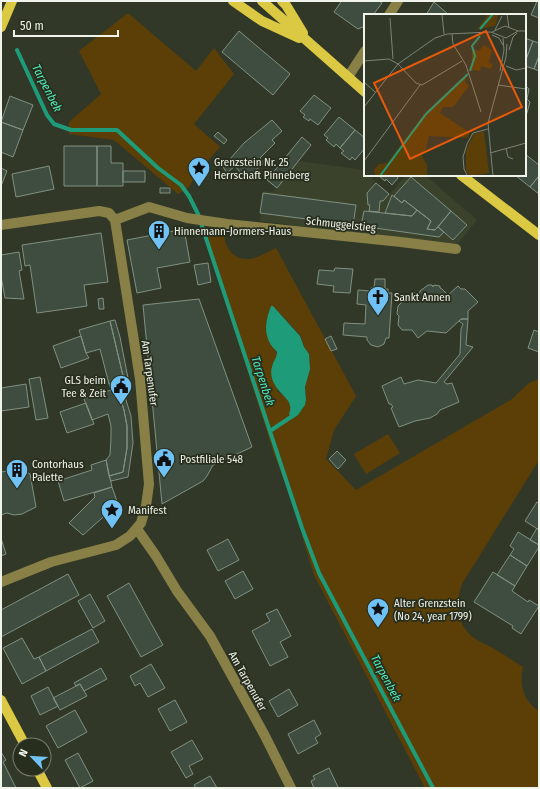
<svg xmlns="http://www.w3.org/2000/svg" width="540" height="789" viewBox="0 0 540 789" font-family="'Fira Sans Condensed',sans-serif">
<rect width="100%" height="100%" fill="#323827"/>
<path fill="#3a422b" d="M298 161 365 170V175H370L371 178 390 194 406 175H425L477 220 456 246 260 221 263 191 273 192Z"/>
<path fill="#5b3f07" fill-rule="evenodd" d="M128 13 196 71 214 48 234 74 194 124 220 147 197 173 189 187 178 194 114 140 69 134V122L101 94 79 51Z
M202 229 213 230 214 232 224 234C225 248 233 260 249 259 258 258 268 252 276 248L356 396 334 430 326 459 356 490 512 399 529 383 539 379V460L462 584C455 603 456 625 474 638 480 642 487 645 493 648 503 654 513 661 523 667 519 684 523 701 539 711V788H425L314 575 302 536V528L274 454ZM271 306 276 309 300 335 304 347 309 354 308 377 305 386 306 400 305 405 298 415 292 419 291 406 285 396 278 392 272 367 277 355 266 324Z
M388 434 400 453 366 474 354 454Z"/>
<path fill="#1e9c7a" d="M271 306H273L300 336 304 347 309 354 310 369 305 387 306 400 305 405 298 415 292 419 289 414C295 401 280 395 275 385 272 380 270 373 272 367 273 361 277 358 277 352 275 349 272 347 271 345 263 332 266 319 271 306Z"/>
<g fill="none" stroke-linecap="round" stroke-linejoin="round">
<path stroke="#1e9c7a" stroke-width="4" d="M17 50 47 115 54 124 71 130H117L158 168 181 185 189 196 198 214 302 528 319 573 433 788
M270 431 291 417"/>
</g>
<path fill="#3e4d3f" stroke="#809081" d="M340 1H379L382 3 373 15H365V26L358 29 334 12 341 2Z
M537 1H539V18L531 15Z
M434 2 449 15H426Z
M239 31 290 74 273 95 222 52Z
M525 38 533 41 525 62Z
M533 41 539 43V56L534 69 525 66V62Z
M539 56V71L534 69Z
M525 85 529 89 527 99 525 97Z
M314 95 331 108 318 125 310 119 309 121 303 117 305 115 300 111Z
M10 96 33 105 23 130 1 122Z
M525 97 530 102 525 120Z
M339 117 355 130 340 148 336 144 334 147 326 140 328 138 324 135Z
M272 120 282 131 272 140 275 143 260 158 264 163 246 179 235 166 227 173 223 167 244 143Z
M1 122 23 130 13 157 1 152Z
M355 130 365 138V148L355 160 352 157 350 160 341 153 344 151 340 148Z
M218 132 227 140 224 144 214 136Z
M302 137 311 145 277 188 267 180Z
M64 146H97V186H64Z
M97 146H111V163H123V186H97Z
M525 154 539 165V176L530 187 515 175H525Z
M49 166 54 189 16 197 12 174Z
M1 168 7 171 1 186Z
M123 171H145V182H123Z
M380 175H396L398 178 392 185 386 179 385 181 379 176Z
M539 176V194L530 187Z
M411 177 451 211 435 230 427 229 431 221 404 200 402 203 394 196Z
M376 183 389 194 383 201H380L379 212 369 211 370 205H368L367 193Z
M160 188H170V193H160Z
M263 193 356 205 353 225 260 213Z
M392 195 402 203 404 200 417 210 412 216 385 213Z
M417 210 431 221 427 229 435 230 438 227 444 232 439 237 361 226 364 211 412 216Z
M451 211 467 225 453 240 438 227Z
M184 229 190 262 157 268 161 288 137 293 127 240Z
M101 233 108 282 84 285 87 306 37 313 30 265 25 266 22 245Z
M19 252 22 270 19 271 24 299 5 298 1 276V255Z
M208 263 211 282 198 285 194 265Z
M335 268 353 269 350 293 333 292 334 286 317 284 319 270 334 271Z
M375 279H385V289H388V293H392L389 338H386L384 344 378 347 371 345 367 340V337L343 335 344 323 365 324 366 305 357 304 358 290 371 291V288H374Z
M428 285H432L433 287 434 285 440 286V288L442 289 448 295 458 286 461 289H465L478 302 468 311V319H461L446 333 427 331 418 338 412 330H402L398 325 399 316 397 314 398 306 404 300 405 295 409 296 414 292 416 295 419 296 420 291Z
M103 298 104 309H99L98 299Z
M199 299 252 447 213 465 207 476 203 481 162 504 143 305Z
M461 319H468L466 345 473 347 444 382 447 384 452 383 459 402 440 410 437 414 430 418 415 421 399 427 391 408 393 407 391 404H389L382 386 401 377 404 384 418 380 436 383 460 354 461 329 463 324 459 321Z
M115 320 120 337 128 378 124 380 110 321Z
M110 321 124 380 109 384 100 349 86 353 79 330Z
M534 330 539 332V352L528 348Z
M81 336 86 353 89 358 61 368 53 346Z
M331 336 337 349 331 351 325 339Z
M40 377 48 418 36 420 29 379Z
M120 381 131 416 133 443 128 477 111 481 109 476 123 472 127 448V426L124 410 117 388 111 389 109 384Z
M26 384 29 407 1 411V388Z
M117 388 124 410 127 426V448L123 472 109 476 106 460 110 455 111 437V426L108 414 92 420 84 399Z
M86 403 94 424 67 433 60 412Z
M337 451 346 460 338 469 329 459Z
M106 460 112 487 64 501 58 481 92 470 91 465Z
M21 469 30 474 36 507 22 514 14 515 7 513 1 515V472Z
M112 487 118 504 83 535 69 523 95 497 94 493Z
M537 502 539 503V530L525 521Z
M537 528 539 530V545L530 540Z
M518 532 539 545V547L527 566 510 555 514 549 510 546Z
M1 538 6 554 1 556Z
M228 539 239 560 218 571 207 550Z
M510 555 527 566 515 586 497 575Z
M243 571 253 589 235 599 225 581Z
M493 572 515 586 512 591 528 602 529 600 539 606 521 634 512 628 513 626 474 602Z
M68 574 79 595 1 637V610Z
M129 583 163 645 141 657 107 596Z
M90 594 105 621 93 628 78 601Z
M277 609 291 636 280 642 288 657 270 666 252 631 270 621 266 614Z
M92 629 99 642 46 671 39 657Z
M22 638 34 659 39 657 46 671 22 684 3 648Z
M151 664 165 688 148 697 140 683 135 686 130 676Z
M101 668 107 679 84 691 80 684 76 686 74 683Z
M80 684 87 696 60 710 53 698Z
M48 687 58 706 40 715 31 696Z
M289 689 298 705 278 717 269 701Z
M175 700 187 722 170 731 158 709Z
M75 710 87 732 58 748 46 726Z
M314 720 321 734 315 738 318 743 298 754 288 734Z
M192 740 203 759 189 766 193 774 186 778 171 752Z
M1 752 6 760 3 762 16 788H1Z
M78 753 93 781 80 788 65 760Z
M329 768 338 787 336 788H314L311 781 315 779 313 776Z
M210 776 217 788H196L194 785Z"/>
<g fill="none" stroke-linecap="round" stroke-linejoin="round">
<path stroke="#888046" stroke-width="10" d="M389 15 398 1
M348 77 365 51
M115 220 149 207 187 218 227 224 401 242 456 249
M1 225 99 211 109 213 115 220 140 379 149 484 146 506 141 523 130 536 116 545 51 562 1 582
M137 529 156 556 177 591 210 636 265 736 291 788"/>
<path stroke="#dcc943" stroke-width="10" d="M233 1 262 21 299 38
M262 1 365 92
M282 1 286 5 303 33
M1 27 12 1
M461 175 539 235
M1 700 25 745
M37 769 47 788"/>
</g>
<defs>
<g id="sight-pin" transform="scale(1.15)"><path d="M0 17L-7.5 6A9.5 9.5 0 1 1 7.5 6Z" fill="#70c1f4" stroke="#282e1e"/><path d="M0-6L1.8-2.2L6-1.7L2.9 1.2L3.7 5.4L0 3.3L-3.7 5.4L-2.9 1.2L-6-1.7L-1.8-2.2Z" fill="#111"/></g>
<g id="building-pin" transform="scale(1.15)"><path d="M0 17L-7.5 6A9.5 9.5 0 1 1 7.5 6Z" fill="#70c1f4" stroke="#282e1e"/><path d="M-4-6H4V6H1V3H-1V6H-4ZM-2.5-4.3h1.7v1.8h-1.7ZM.8-4.3h1.7v1.8H.8ZM-2.5-1h1.7V.8h-1.7ZM.8-1h1.7V.8H.8Z" fill="#111"/></g>
<g id="church-pin" transform="scale(1.15)"><path d="M0 17L-7.5 6A9.5 9.5 0 1 1 7.5 6Z" fill="#70c1f4" stroke="#282e1e"/><path d="M-1.2-6h2.4v3.5h3.3v2.4h-3.3V6h-2.4V-.1h-3.3v-2.4h3.3Z" fill="#111"/></g>
<g id="civic-pin" transform="scale(1.15)"><path d="M0 17L-7.5 6A9.5 9.5 0 1 1 7.5 6Z" fill="#70c1f4" stroke="#282e1e"/><path d="M-.6-6.5H3V-4.5H.6V-3L4-1V1h2V6H-6V1h2V-1L-.6-3ZM-1.2 2.5V6h2.4V2.5Z" fill="#111"/></g>
</defs>
<g fill-rule="evenodd">
<use href="#sight-pin" x="199" y="168"/>
<use href="#building-pin" x="159" y="231"/>
<use href="#church-pin" x="378" y="297"/>
<use href="#civic-pin" x="121" y="386"/>
<use href="#civic-pin" x="164" y="459"/>
<use href="#building-pin" x="17" y="470"/>
<use href="#sight-pin" x="112" y="510"/>
<use href="#sight-pin" x="378" y="609"/>
</g>
<g text-anchor="middle" stroke-width="3.5" stroke-linejoin="round" paint-order="stroke">
<g font-size="11" fill="#eff3e9" stroke="#282e1e" text-anchor="start">
<text x="214" y="166">Grenzstein Nr. 25<tspan x="214" dy="13">Herrschaft Pinneberg</tspan></text>
<text x="174" y="235">Hinnemann-Jormers-Haus</text>
<text x="394" y="301">Sankt Annen</text>
<text x="106" y="384" text-anchor="end">GLS beim<tspan x="106" dy="13">Tee &amp; Zeit</tspan></text>
<text x="180" y="463">Postfiliale 548</text>
<text x="32" y="468">Contorhaus<tspan x="32" dy="13">Palette</tspan></text>
<text x="128" y="514">Manifest</text>
<text x="394" y="607">Alter Grenzstein<tspan x="394" dy="13">(No 24, year 1799)</tspan></text>
</g>
<g font-size="11" fill="#eff3e9" stroke="#282e1e">
<text transform="translate(341 224) rotate(6)" y="4">Schmuggelstieg</text>
<text transform="translate(150 373) rotate(82)" y="4">Am Tarpenufer</text>
<text transform="translate(248 681) rotate(61)" y="4">Am Tarpenufer</text>
</g>
<g font-size="12" font-style="italic" fill="#4eebbd" stroke="#282e1e">
<text transform="translate(47 88) rotate(63)" y="4">Tarpenbek</text>
<text transform="translate(263 381) rotate(72)" y="4">Tarpenbek</text>
<text transform="translate(386 678) rotate(62)" y="4">Tarpenbek</text>
</g>
</g>
<g transform="translate(364 14)">
<rect width="162" height="162" fill="#323827"/>
<path d="M124 0H134L133 6 130 4 133 7 131 12 113 16ZM120 31 128 36 125 49 129 50 127 55 117 52 116 57 108 56V35L115 37ZM103 60 101 68 105 72 89 93H79L76 99 103 117 106 120 103 124 65 122 62 135 57 140 63 151V162H11L10 156 15 150 23 149 61 99ZM120 117 125 159 106 162 102 157V136L110 120Z" fill="#5b3f07"/>
<path fill="none" stroke="#1e9c7a" stroke-width="2" d="M116 15 129 0M106 57 111 42 108 32 116 22M16 162 62 100 104 60"/>
<path fill="none" stroke="#7e8375" stroke-width="1" d="M78 0 80 20M143 0 145 14M26 4 29 45M131 16 138 2M128 18 141 12 154 17H162M88 20 89 30 102 51 117 98M128 21 135 24 139 31M145 36 149 23 153 19M0 47 25 45 34 50M34 50 52 69 58 71 98 47M142 52 152 56 162 54M136 57 140 36 139 24M0 68 11 78M134 71 162 75M0 93 34 50 71 24 83 20 127 18 142 24 154 17M142 134 144 143 149 145M126 139 162 129M0 147 56 71M103 161 100 155 99 143 103 130 109 119 124 115M129 162 124 109 142 43 143 30"/>
<path fill="#e8590c" fill-opacity="0.15" stroke="#e8590c" stroke-width="2" d="M122 17 158 93 46 145 10 69Z"/>
<rect width="162" height="162" fill="none" stroke="#eff3e9" stroke-width="2"/>
</g>
<rect width="540" height="789" fill="none" stroke="#eff3e9" stroke-width="4"/>
<g transform="translate(32 757) rotate(295)"><circle r="19" fill="#282e1e" stroke="#787d6f"/>
<path d="M0-3L7 15L0 10L-7 15Z" fill="#70c1f4"/>
<text y="-6" font-size="11" font-weight="bold" text-anchor="middle" fill="#eff3e9">N</text>
</g>
<path d="M14 30v6h104v-6" fill="none" stroke="#eff3e9" stroke-width="2"/>
<text x="20" y="30" font-size="12" fill="#eff3e9" stroke="#282e1e" stroke-width="3" paint-order="stroke">50 m</text>
</svg>
